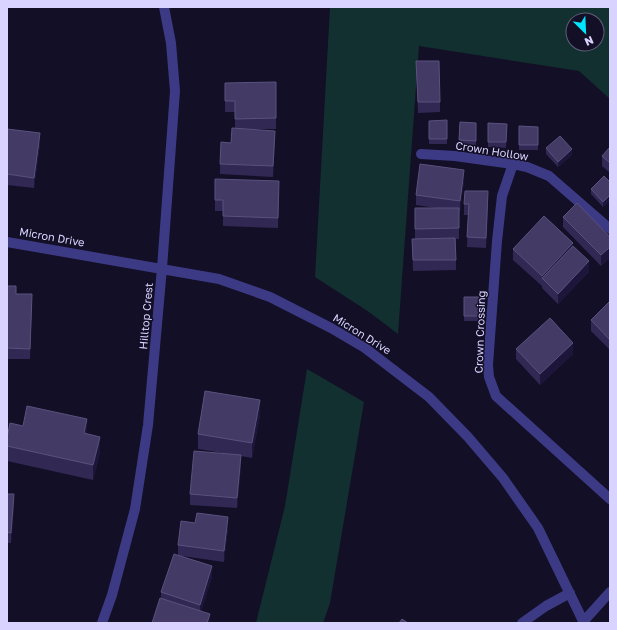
<svg xmlns="http://www.w3.org/2000/svg" width="617" height="630" viewBox="0 0 617 630" font-family="'Golos Text',sans-serif">
<rect width="100%" height="100%" fill="#130f26"/>
<path fill="#12302f" fill-rule="evenodd" d="M330 7H610V99L579 71 419 46 398 334 369 312 315 277ZM573 20H597V44H573Z
M307 369 364 402 330 603 323 623H256L285 506Z"/>
<g fill="none" stroke-linecap="round" stroke-linejoin="round">
<path stroke="#3d3a85" stroke-width="10" d="M421 154 455 156 513 164 527 167 549 176 610 229
M513 164 502 196 497 241 488 365 489 377 496 396 610 499
M7 242 219 279 270 297 331 328 365 348 429 397 468 437 503 478 538 528 584 623
M583 622 610 592
M102 623 112 595 135 509 148 425 162 268 175 91 171 43 164 7
M522 623 546 606 570 593"/>
</g>
<path fill="#312854" d="M416 61 440 102V112L418 113Z
M276 82V129H250L275 141 273 177 220 174V164L231 143 235 129V112H225V83Z
M447 120V144H429V121Z
M460 122 476 123V146H459Z
M488 123 507 124 506 148 488 147Z
M519 126 538 127V150H519Z
M7 129 40 144 34 188 7 185Z
M610 147V173L602 166V156Z
M546 148 572 155 558 167 546 154Z
M279 181 278 228 223 226V211H215V200Z
M464 181 460 211H459V239H456V270L413 271 412 239H415V208H436L416 205V195Z
M610 182V201L603 207 591 194V189Z
M488 202 486 248 467 247 468 215H464V204Z
M563 217 610 237V257L601 266 563 227Z
M513 249 589 272 558 304 542 288V286L513 260Z
M7 286 16 294 32 305 30 359H7Z
M464 297H480V321H464Z
M610 301V350L591 331V320Z
M516 349 573 354 540 385 516 359Z
M260 415 252 458 241 456V465L237 508 190 505V494L228 454 198 449V434Z
M23 426 87 434 100 452 93 480 7 461V438Z
M7 494 14 505 11 543H7Z
M228 528 224 562 182 556 212 577 201 611 210 623 161 599V592L178 555V545Z"/>
<path fill="#1d163a" d="M275 131V141L273 177V166Z
M40 133V144L34 188V178Z
M572 149V155L558 167V162Z
M464 170V181L460 211V201Z
M488 191V202L486 248V238Z
M610 195V201L603 207V202Z
M573 243V253L542 278V276Z
M610 247V257L601 266V255Z
M589 261V272L558 304V294Z
M573 343V354L540 385V374Z
M260 400V415L252 458V443Z
M87 419V435L84 433Z
M100 437V452L93 480V465Z
M241 455V465L237 508V498Z
M14 494V505L11 543V533Z
M228 517V528L224 562V551Z
M212 566V577L200 615V605Z
M210 614V623H207Z"/>
<path fill="#433a66" stroke="#5a527e" d="M416 61H439L440 102H418Z
M276 82V118L235 119V101H225V83Z
M447 120V139H429V121Z
M460 122 476 123V141L459 140Z
M488 123 507 124 506 142H488Z
M519 126 538 127V145H519Z
M232 128 275 131 273 166 220 164 221 142 231 143Z
M7 129 40 133 34 178 7 174Z
M560 136 572 149 558 162 546 148Z
M610 147V163L602 156Z
M420 164 464 170 460 201 416 195Z
M604 176 610 182V195L603 202 591 189Z
M215 179 279 181 278 218 223 216V200H215Z
M465 191H488L486 238 467 237 469 204H464Z
M577 203 610 237V247L601 255 563 217Z
M415 208H459V228L415 229Z
M544 216 573 243 542 276 513 249Z
M455 238 456 260H413L412 239Z
M573 246 589 261 558 294 542 278Z
M7 286H16V294H32L30 349 7 348Z
M464 297H480V316H464Z
M610 301V340L591 320Z
M550 318 573 343 540 374 516 349Z
M205 391 260 400 252 443 198 434Z
M27 406 87 419 84 433 100 437 93 465 7 446V438L10 423 23 426Z
M194 451 241 455 237 498 190 494Z
M7 494H14L11 533 7 532Z
M197 513 228 517 224 551 178 545 181 521 195 523Z
M174 554 212 566 200 605 161 592Z
M160 598 210 614 207 623H152Z
M402 619 408 623H399Z"/>
<g text-anchor="middle" stroke-width="3" stroke-linejoin="round" paint-order="stroke">
<g font-size="11" fill="#d9d4ff" stroke="#130f26">
<text transform="translate(492 151) rotate(9)" y="4">Crown Hollow</text>
<text transform="translate(52 237) rotate(10)" y="4">Micron Drive</text>
<text transform="translate(146 316) rotate(-85)" y="4">Hilltop Crest</text>
<text transform="translate(480 332) rotate(-88)" y="4">Crown Crossing</text>
<text transform="translate(362 334) rotate(32)" y="4">Micron Drive</text>
</g>
</g>
<rect width="617" height="630" fill="none" stroke="#d9d4ff" stroke-width="16"/>
<g transform="translate(585 32) rotate(156)"><circle r="19" fill="#130f26" stroke="#625e7d"/>
<path d="M0-3L7 15L0 10L-7 15Z" fill="#00e5ff"/>
<text y="-6" font-size="11" font-weight="bold" text-anchor="middle" fill="#d9d4ff">N</text>
</g>
</svg>
